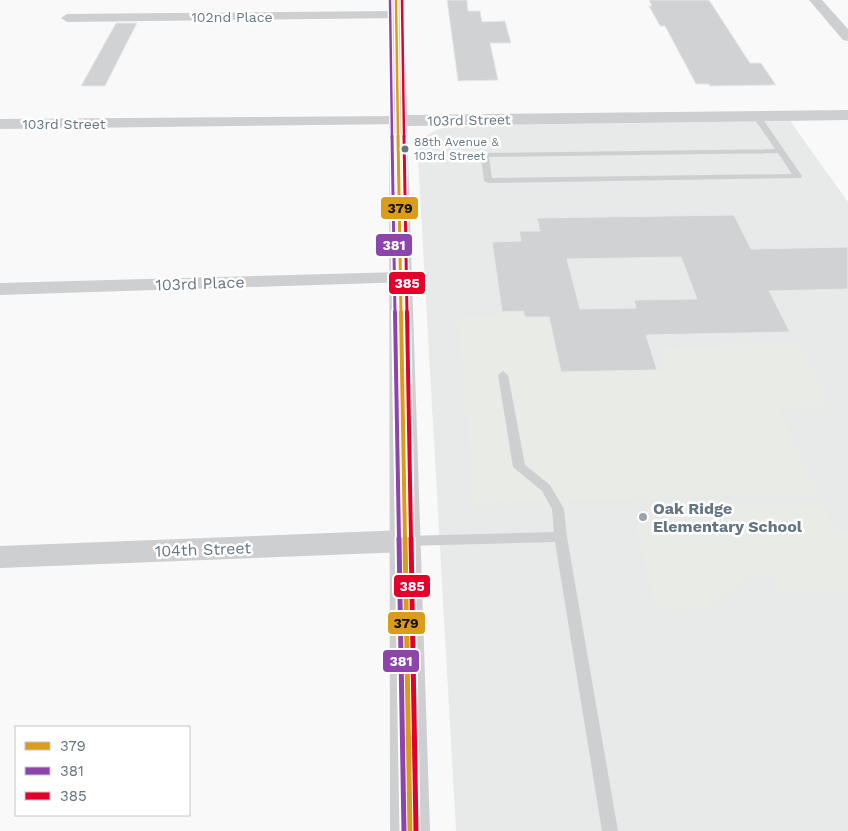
<svg xmlns="http://www.w3.org/2000/svg" width="848" height="831" viewBox="0 0 848 831" font-family="'Work Sans',sans-serif">
<rect width="100%" height="100%" fill="#f9f9f9"/>
<path fill="#e8e9e9" d="M790 121 848 202V831H456L417 141 434 131 446 127 502 125Z"/>
<path fill="#e8ebe6" d="M523 311 525 317H549L561 372 667 369 660 348 799 344 830 406 779 408 818 494 474 503 457 317 493 316 502 312Z
M822 501 836 531H848V590L780 593C764 548 727 600 706 608 699 612 667 610 656 610L635 527 666 506Z"/>
<path fill="#d0d2d3" stroke="#e8e8e8" fill-rule="evenodd" d="M447 0H467L468 11H480L482 22 505 21 511 43H490L498 80 458 81Z
M649 0H709L750 63H761L776 85 710 86 709 84H696L665 26H660L649 6H652Z
M116 23H137L105 86H81Z
M734 215 751 249 848 247V289L769 291 790 332 646 335 657 370 561 372 549 317H525L523 311 502 312 492 242 521 241 519 231H540L537 218ZM681 257 697 299 634 300 636 308 580 309 567 259Z"/>
<g fill="none" stroke-linecap="round" stroke-linejoin="round">
<path fill="#cecfd0" fill-rule="evenodd" d="M754 115H760L802 176 801 178 488 183 484 181 481 155 485 153 775 149 753 117ZM778 153 792 174 492 178 489 157Z
M503 371 508 375 525 465 550 485 564 509 567 537 618 831H602L555 542 405 546 400 545 399 541 400 537 405 536 554 532 552 509 542 491 513 467 498 375Z"/>
<path fill="#cecfd0" fill-rule="evenodd" d="M809 0H822L848 29V41L843 40Z
M396 11 402 15 400 18 67 22 61 18 67 14Z
M398 116 403 118 406 121 403 124 0 129V119Z
M401 272 408 274 411 278 408 282 0 295V283Z
M405 530 414 534 418 541 414 548 405 552 0 568V546Z"/>
<path fill="#cecfd0" fill-rule="evenodd" d="M389 0H403L407 115 848 110V120L407 126 430 831H390Z"/>
<g stroke="#fff" stroke-width="5">
<path id="bus-1-far3" d="M396 0 398 137"/>
</g>
<g stroke="#fff" stroke-width="6">
<path id="bus-1-far2" d="M398 136 401 313"/>
</g>
<g stroke="#fff" stroke-width="8">
<path id="bus-1-far1" d="M401 312 405 540"/>
</g>
<g stroke="#fff" stroke-width="9">
<path id="bus-1" d="M405 538 410 831"/>
</g>
<g stroke="#fff" stroke-width="5">
<path id="bus-2-far3" d="M390 0 392 137"/>
</g>
<g stroke="#fff" stroke-width="6">
<path id="bus-2-far2" d="M392 136 395 313"/>
</g>
<g stroke="#fff" stroke-width="8">
<path id="bus-2-far1" d="M395 312 399 540"/>
</g>
<g stroke="#fff" stroke-width="9">
<path id="bus-2" d="M399 538 404 831"/>
</g>
<g stroke="#fff" stroke-width="5">
<path id="bus-3-far3" d="M402 0 404 137"/>
</g>
<g stroke="#fff" stroke-width="6">
<path id="bus-3-far2" d="M404 136 407 313"/>
</g>
<g stroke="#fff" stroke-width="8">
<path id="bus-3-far1" d="M407 312 411 540"/>
</g>
<g stroke="#fff" stroke-width="9">
<path id="bus-3" d="M411 538 416 831"/>
</g>
<use href="#bus-1-far3" stroke="#da9c1a" stroke-width="2.5"/>
<use href="#bus-1-far2" stroke="#da9c1a" stroke-width="3"/>
<use href="#bus-1-far1" stroke="#da9c1a" stroke-width="4"/>
<use href="#bus-1" stroke="#da9c1a" stroke-width="5"/>
<use href="#bus-2-far3" stroke="#8e44ad" stroke-width="2.5"/>
<use href="#bus-2-far2" stroke="#8e44ad" stroke-width="3"/>
<use href="#bus-2-far1" stroke="#8e44ad" stroke-width="4"/>
<use href="#bus-2" stroke="#8e44ad" stroke-width="5"/>
<use href="#bus-3-far3" stroke="#e4002b" stroke-width="2.5"/>
<use href="#bus-3-far2" stroke="#e4002b" stroke-width="3"/>
<use href="#bus-3-far1" stroke="#e4002b" stroke-width="4"/>
<use href="#bus-3" stroke="#e4002b" stroke-width="5"/>
</g>
<circle fill="#657683" stroke="#fff" stroke-width="2" cx="405" cy="149" r="4.5"/>
<circle fill="#99a4ac" stroke="#fff" stroke-width="2" cx="643" cy="517" r="5"/>
<g text-anchor="middle" stroke-width="5" stroke-linejoin="round" paint-order="stroke">
<g font-size="12" fill="#657683" stroke="#fff" text-anchor="start">
<text x="414" y="146">88th Avenue &amp;<tspan x="414" dy="14">103rd Street</tspan></text>
</g>
<g font-size="14" fill="#657683" stroke="#fff">
<text x="232" y="22">102nd Place</text>
<text transform="translate(469 120) rotate(-1)" y="5">103rd Street</text>
<text x="64" y="129">103rd Street</text>
</g>
<g font-size="16" fill="#657683" stroke="#fff">
<text transform="translate(200 283) rotate(-2)" y="6">103rd Place</text>
<text transform="translate(203 549) rotate(-2)" y="6">104th Street</text>
</g>
<g font-size="16" font-weight="bold" fill="#657683" stroke="#fff" text-anchor="start">
<text x="653" y="514">Oak Ridge<tspan x="653" dy="18">Elementary School</tspan></text>
</g>
</g>
<g stroke="#fff" stroke-width="2">
<rect x="380" y="196" width="39" height="24" rx="5" fill="#da9c1a"/>
<rect x="375" y="233" width="38" height="24" rx="5" fill="#8e44ad"/>
<rect x="388" y="271" width="38" height="24" rx="5" fill="#e4002b"/>
<rect x="393" y="574" width="38" height="24" rx="5" fill="#e4002b"/>
<rect x="387" y="611" width="39" height="24" rx="5" fill="#da9c1a"/>
<rect x="382" y="649" width="38" height="24" rx="5" fill="#8e44ad"/>
</g>
<g font-size="14" text-anchor="middle" font-weight="bold" fill="#fff">
<text x="394" y="250">381</text>
<text x="407" y="288">385</text>
<text x="412" y="591">385</text>
<text x="401" y="666">381</text>
</g>
<g font-size="14" text-anchor="middle" font-weight="bold" fill="#111">
<text x="400" y="213">379</text>
<text x="406" y="628">379</text>
</g>
<rect x="15" y="726" width="175" height="90" fill="#ffffff" stroke="#c1c8cd"/>
<rect x="25" y="742" width="25" height="8" fill="#da9c1a" stroke="#c1c8cd"/>
<text x="60" y="751" font-size="15" fill="#657683">379</text>
<rect x="25" y="767" width="25" height="8" fill="#8e44ad" stroke="#c1c8cd"/>
<text x="60" y="776" font-size="15" fill="#657683">381</text>
<rect x="25" y="792" width="25" height="8" fill="#e4002b" stroke="#c1c8cd"/>
<text x="60" y="801" font-size="15" fill="#657683">385</text>
</svg>
